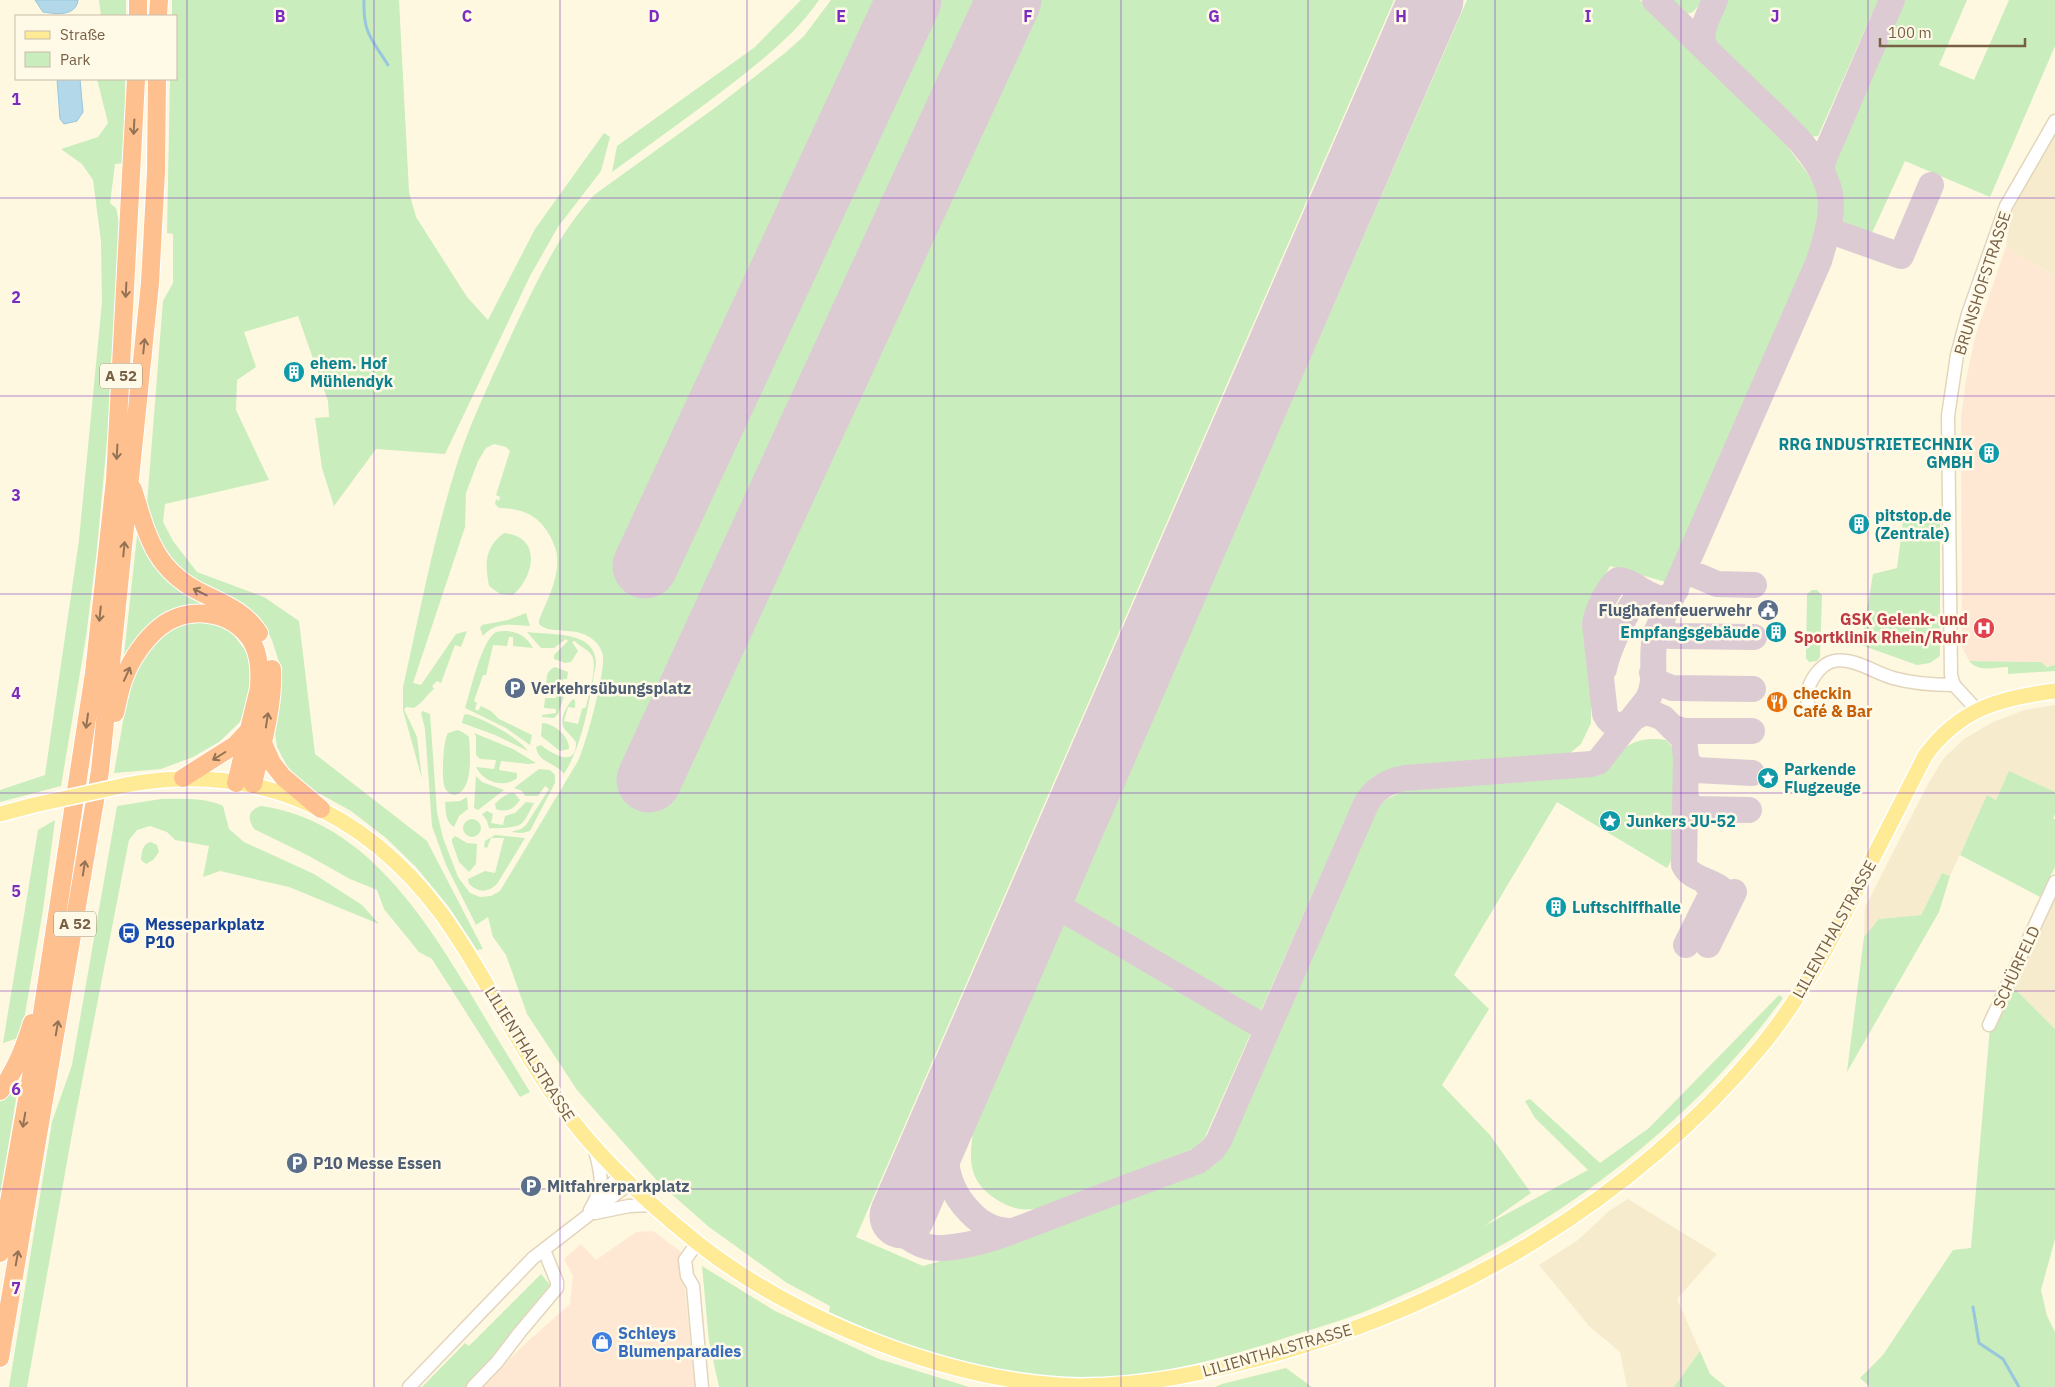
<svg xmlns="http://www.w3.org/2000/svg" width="2055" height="1387" viewBox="0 0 2055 1387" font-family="'IBM Plex Sans',sans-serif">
<rect width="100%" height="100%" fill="#fef8e0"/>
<path fill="#f7ebce" d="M2055 132V276L2006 247 2012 202Z
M2055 705V792L2009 772 1996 800 1987 796 1950 876 1942 873 1921 915 1879 919 1864 937 1865 907 1929 782 1944 758 1964 739 1993 722 2024 710Z
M2055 887V1029L2010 984Z
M1628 1199 1717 1254 1677 1299 1700 1351 1674 1387H1627L1620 1352 1589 1326 1539 1265 1578 1240 1610 1210Z"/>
<path fill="#ffe8d3" d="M2006 247 2055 276V665L2052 666H2044L2040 662 1969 661 1962 647 1961 417 1966 380 1975 337Z
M653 1231 681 1252 695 1387H484L485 1382 526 1343 570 1304 573 1276 564 1259 581 1244 596 1260 636 1232Z"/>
<path fill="#c9edbd" d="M99 0H126V16H101Z
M172 0H399L409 192 416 217 467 297 488 320 535 229 604 133 610 137 601 171 558 227 530 276 445 454 376 449 334 506 322 468 315 418 329 417 328 401 298 316 244 332 256 367 237 380 236 410 269 480 165 504 163 522 173 541 197 572 264 597 299 621 315 754 427 841 483 949 477 950 449 907 416 867 386 838 351 811 306 786 287 766 277 747 275 733 282 672 272 640 263 623 245 605 188 579 162 554 147 504 163 301 173 283V234L167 233 170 79H176V16H172Z
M801 0H819C797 32 768 55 738 79 697 111 654 141 612 172L617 146 755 47Z
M831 0H1394L856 1237 923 1266 1043 1232 1203 1169 1224 1153 1373 813 1385 800 1403 791 1596 774C1604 771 1608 766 1614 759 1628 741 1644 737 1666 740L1677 752 1674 856 1667 868 1557 802 1454 975 1489 1009 1442 1085 1490 1135 1531 1193 1484 1226 1588 1170 1535 1118 1525 1101 1530 1099 1600 1163 1649 1128 1779 995 1783 998C1690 1126 1559 1224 1416 1289 1397 1297 1379 1306 1361 1313 1337 1322 1312 1329 1288 1337 1230 1356 1169 1374 1108 1377 1011 1382 915 1354 829 1312L830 1306 787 1283 709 1227 659 1183 577 1090 527 1014 506 955 493 937 488 917 476 925 446 865 432 826 425 729 421 713 423 711 430 714 437 812 443 838 458 877 470 893 480 897 491 896 500 891 578 761C586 744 605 674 603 656 601 644 591 636 580 633 568 629 547 633 539 624V620C547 600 559 579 557 557 557 550 553 542 550 536 539 515 522 508 499 508L495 504 496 499 499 501 500 497 496 495 510 451 506 447 494 444 486 448 478 461 466 493 465 527 413 683 421 685 456 634 467 631 461 647 455 645 441 683 437 681 432 686 434 689C426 696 423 702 414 708L407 707 404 709 417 737 422 779 403 710V687C419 617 432 546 453 477 468 425 493 376 515 327 537 281 559 233 594 195L716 107 785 53 804 36Z
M1467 0H1640L1783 141 1808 174 1818 192 1819 221 1811 256 1669 583 1610 566 1582 622 1591 694V723L1581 744 1569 754 1398 767 1374 776 1356 796 1204 1139 1195 1148 1047 1207C1028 1211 1016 1211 999 1201 968 1183 968 1160 974 1127Z
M1669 0H1703L1693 12 1684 15Z
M1726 0H1878L1818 136 1809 137 1717 47 1715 26Z
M1903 0H1967L1939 65 1974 80 2009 0H2055V46L1990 197 1905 161 1872 233 1843 222 1838 214 1833 161Z
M97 79H125V163L115 164 110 203 116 208 121 232 115 353 97 549 86 637 61 786 0 802V790L45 775 79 540 102 302 101 241 93 180 82 164 61 149 98 137 108 123Z
M1940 514V656L1930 663 1917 665 1861 645 1873 574 1897 568 1903 522Z
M138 527 213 607 191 608 123 664Z
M504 533C542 537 535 575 513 595L500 594 489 586C485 564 484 548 504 533Z
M1812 590H1817L1822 595 1820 657 1817 661 1809 662 1806 658 1807 594Z
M526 613 530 626C513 625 495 621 483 636L480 628 482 625 508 620Z
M203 619 230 630 253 661 252 688 240 722 219 742 193 757 161 769 114 773 131 676 153 646 177 624Z
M496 632C512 629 525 633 533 648L513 646V637H509L507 646 493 645 486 675H483L474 701 477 703 475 709 478 711 481 706 491 711 499 719 532 735 530 745 506 728 465 708C471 690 481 641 496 632Z
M527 632C550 635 597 630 596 664 589 701 584 742 564 774 555 762 538 763 536 747L541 745C551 753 576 769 576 743 573 736 566 733 563 726 560 718 567 705 573 699L575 700V708L568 707 564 721 578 724 582 709 586 707C588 695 600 662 590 653 585 648 579 646 575 641L572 642 578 651 571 662 565 663 554 659V655L568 641 566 639 554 648H541Z
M1969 661 2041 662 2047 667 2055 665V671L2008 674V667C1993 667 1980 673 1969 661Z
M555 667 568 672 567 679H563L561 687 563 689 562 696 564 697 558 714 554 718 542 717V715L556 713V709L544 708 545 698H556L557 689 546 688C547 679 545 671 555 667Z
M466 714C483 718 518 737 528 751L495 735 462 723 464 715Z
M542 723C553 723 570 736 569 749L560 751 541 736Z
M458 730 464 733 469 737C470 752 474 792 454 795 450 794 447 792 445 788 441 780 443 740 448 733Z
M474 733 513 749 536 763 528 764 501 761 499 770 517 773V778C504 789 483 782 476 767L494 769 496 760 480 759 476 755V737Z
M539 769 550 770 555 775V783L530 831 522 833 511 832 521 829 526 825 549 789 545 786 538 796H525L522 791 514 788Z
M2009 771 2055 792V814L2053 819H2055V867L2040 897 1960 855 1987 795 1996 800Z
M476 776 482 782 504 790 478 810 474 808Z
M514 793 520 800C514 809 507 813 496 809L495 804C500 799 506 793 514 793Z
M467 797 468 809 459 816 454 827C445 822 446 811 445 802L460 801Z
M161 799C183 799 203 797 223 806L229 829 244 842 314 874 362 905 379 924 289 887 220 871 203 877 209 846 175 840 167 832 150 826 137 830 129 840 73 1128 27 1387H9L52 1122 72 1065 117 806Z
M526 802 534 803C530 810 526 820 521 824 516 828 495 829 489 828L487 821 482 814 487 811 493 814 491 823 503 825 505 816 515 813Z
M261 806C362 820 421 912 469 991 489 1025 510 1059 530 1092L520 1097 432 959 419 952 384 909 377 890 350 879 309 856 254 829C247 818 248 810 261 806Z
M463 828a9 9 0 1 1 18 0a9 9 0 1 1-18 0Z
M55 820 43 910 21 1037 3 1043 38 830Z
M495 835 525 838 497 884C487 893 479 893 469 884L468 879 485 871 495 873 504 838H491L487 848 484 847 485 841Z
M455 836 467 843 477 844 476 864 469 872 459 862 452 842V839Z
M151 842 157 845 159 852 153 860 146 864 141 860C142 852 142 844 151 842Z
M1942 873 1950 876 1939 912 1847 1072 1864 937 1879 919 1921 915Z
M2010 984 2055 1029V1239L2041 1290 2047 1316 2055 1332V1387H1870L1860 1378 1883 1355 1953 1250 1971 1248 1990 1027Z
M23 1064 19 1081 0 1196V1097Z
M702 1266 775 1311 879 1359 969 1387H719L709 1341Z
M541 1274 550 1285 523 1317 497 1357 466 1387H422L465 1343 469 1346Z
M1700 1351 1710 1374 1726 1387H1674Z
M1286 1368 1312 1387H1215L1222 1384Z"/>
<path fill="#b3d8ea" stroke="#98c6dc" d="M35 0H78C76 17 55 14 43 12Z
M57 79H80L83 112 77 121 64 124 60 119Z"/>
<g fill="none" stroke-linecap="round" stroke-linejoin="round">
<path stroke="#98c6dc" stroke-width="3" d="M364 0C363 33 371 38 388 65
M1973 1307 1979 1343 2003 1359 2019 1387"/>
<path stroke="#ddcbd4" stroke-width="26" d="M1709 53C1695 35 1708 18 1715 0
M1823 175 1822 163 1892 0
M1828 230 1901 256 1931 185
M1684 570 1717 584 1754 585
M1662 620V628L1671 636 1754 637
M1604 669C1607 653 1628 603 1641 595H1651
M1652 673 1657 682 1672 688 1753 689
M1635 717 1645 712 1656 715 1663 718 1684 739 1686 758 1684 865C1693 885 1731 879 1727 906
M1631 721C1620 728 1611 726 1605 714L1595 624C1596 613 1609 585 1618 580 1638 581 1659 613 1676 590
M1672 727 1680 730 1687 731H1752
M1686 758 1689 764 1696 770 1752 773
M1686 798 1689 805 1695 809 1749 810
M1040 896 1267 1029
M1686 945 1711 895V890L1704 880
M1708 945 1734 892
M960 1082C945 1126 933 1175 970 1212 981 1224 995 1231 1011 1231
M902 1216C897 1239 925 1249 943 1248 980 1246 1018 1229 1052 1216 1101 1197 1149 1179 1198 1161L1213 1149 1219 1140 1366 804C1375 788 1388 781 1405 778L1591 764 1598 762 1647 700C1659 681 1649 654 1656 633L1819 261C1826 237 1836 210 1828 186 1816 149 1775 117 1748 90 1717 60 1686 30 1655 0"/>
<path stroke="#ddcbd4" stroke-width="65" d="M645 566 909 0
M649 780 1009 0
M902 1216 1431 0"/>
<g stroke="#e3d5bb" stroke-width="15">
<path id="minor" d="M1811 710C1809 706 1806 700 1807 696 1808 682 1820 664 1834 661 1853 657 1875 673 1893 678 1914 684 1932 685 1954 685
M1977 710 1954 685 1951 675 1948 416 1957 355 1968 314 2006 206 2055 121
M1989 1025 2055 882
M600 1193 623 1175
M590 1210C606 1183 601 1175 594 1146
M595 1213 629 1206 653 1205
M697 1243 685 1260 687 1276 693 1286 702 1387
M409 1387 533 1258 630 1183
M473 1387 497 1362 520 1332 557 1288V1282L544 1250"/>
</g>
<g stroke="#fff" stroke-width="18">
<path id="major" d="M126 785C254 761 363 809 441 913 484 972 514 1040 557 1100 594 1153 644 1200 695 1241 793 1320 954 1384 1081 1386 1143 1386 1204 1373 1264 1357 1454 1306 1632 1201 1759 1049 1799 1001 1828 946 1856 891 1879 846 1902 801 1925 756 1959 709 1999 698 2055 691
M0 814 34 805"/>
</g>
<g stroke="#fff" stroke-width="20">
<path id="highway" d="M138 16V0
M158 16 159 0
M133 489C147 535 154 569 200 592 222 603 245 611 259 633
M115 713C118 701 120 687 125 676 131 659 146 638 160 627 188 605 231 610 251 640 260 655 260 672 259 688L236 783
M263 743 272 763 283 777 321 809
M183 778 235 745 248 731
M253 784C261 748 274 707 272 669
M0 1091C16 1070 24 1048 32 1023
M0 1253 41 1020 94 673 115 480 136 79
M0 1358 100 771 150 283 156 172 157 79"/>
</g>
<use href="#minor" stroke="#fff" stroke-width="12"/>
<use href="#major" stroke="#ffea96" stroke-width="15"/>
<use href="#highway" stroke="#ffc090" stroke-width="18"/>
<g stroke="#fff" stroke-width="18" stroke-linecap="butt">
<path id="major-bridge" d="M34 805 126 785"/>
</g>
<use href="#major-bridge" stroke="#ffea96" stroke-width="15"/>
</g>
<defs><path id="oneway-shaft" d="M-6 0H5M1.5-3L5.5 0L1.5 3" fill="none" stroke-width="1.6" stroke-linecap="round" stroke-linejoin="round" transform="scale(1.25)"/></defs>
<g stroke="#937354">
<use href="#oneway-shaft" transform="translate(134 127) rotate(93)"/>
<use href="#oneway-shaft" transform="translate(126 290) rotate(93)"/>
<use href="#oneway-shaft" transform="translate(144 346) rotate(-84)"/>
<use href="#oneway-shaft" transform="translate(117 452) rotate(93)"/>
<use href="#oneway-shaft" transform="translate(124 549) rotate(-84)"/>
<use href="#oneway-shaft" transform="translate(200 592) rotate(-154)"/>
<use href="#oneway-shaft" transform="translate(100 614) rotate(96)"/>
<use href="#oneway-shaft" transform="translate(127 674) rotate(-66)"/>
<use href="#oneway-shaft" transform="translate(267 720) rotate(-81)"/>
<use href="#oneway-shaft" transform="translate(87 721) rotate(98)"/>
<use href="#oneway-shaft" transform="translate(219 756) rotate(148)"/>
<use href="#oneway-shaft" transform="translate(84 868) rotate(-81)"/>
<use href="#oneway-shaft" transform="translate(57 1028) rotate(-80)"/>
<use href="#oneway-shaft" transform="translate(24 1120) rotate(100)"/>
<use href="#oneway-shaft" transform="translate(17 1258) rotate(-80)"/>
</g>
<path fill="none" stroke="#7b2cbf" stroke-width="1" stroke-opacity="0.55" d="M187 0V1387M374 0V1387M560 0V1387M747 0V1387M934 0V1387M1121 0V1387M1308 0V1387M1495 0V1387M1681 0V1387M1868 0V1387M0 198H2055M0 396H2055M0 594H2055M0 793H2055M0 991H2055M0 1189H2055"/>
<defs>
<g id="building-disc" transform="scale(1.125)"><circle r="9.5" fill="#0f9aa8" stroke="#fffae8"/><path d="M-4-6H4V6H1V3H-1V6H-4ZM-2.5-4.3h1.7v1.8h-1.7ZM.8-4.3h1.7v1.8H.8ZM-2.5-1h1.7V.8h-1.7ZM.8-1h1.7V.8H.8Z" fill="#fff"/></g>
<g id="civic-disc" transform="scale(1.125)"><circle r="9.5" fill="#5c6f8a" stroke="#fffae8"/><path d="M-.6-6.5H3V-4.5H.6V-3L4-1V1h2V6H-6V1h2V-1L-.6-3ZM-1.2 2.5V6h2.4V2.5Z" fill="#fff"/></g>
<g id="hospital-disc" transform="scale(1.125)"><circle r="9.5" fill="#e0444e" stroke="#fffae8"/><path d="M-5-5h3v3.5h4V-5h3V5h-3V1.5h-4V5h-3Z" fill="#fff"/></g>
<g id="parking-disc" transform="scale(1.125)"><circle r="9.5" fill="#5c6f8a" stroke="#fffae8"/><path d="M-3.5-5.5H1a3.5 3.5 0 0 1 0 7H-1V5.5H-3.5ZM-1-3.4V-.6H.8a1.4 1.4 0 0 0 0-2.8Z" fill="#fff"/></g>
<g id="restaurant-disc" transform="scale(1.125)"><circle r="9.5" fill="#e8710a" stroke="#fffae8"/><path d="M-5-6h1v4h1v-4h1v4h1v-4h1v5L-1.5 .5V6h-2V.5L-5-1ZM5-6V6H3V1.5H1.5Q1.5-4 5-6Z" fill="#fff"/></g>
<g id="sight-disc" transform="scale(1.125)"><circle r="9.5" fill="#0f9aa8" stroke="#fffae8"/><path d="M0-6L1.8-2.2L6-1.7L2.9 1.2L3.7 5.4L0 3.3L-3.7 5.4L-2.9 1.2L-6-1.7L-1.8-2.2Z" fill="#fff"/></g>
<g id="bus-disc" transform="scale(1.125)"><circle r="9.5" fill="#1a4fb4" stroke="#fffae8"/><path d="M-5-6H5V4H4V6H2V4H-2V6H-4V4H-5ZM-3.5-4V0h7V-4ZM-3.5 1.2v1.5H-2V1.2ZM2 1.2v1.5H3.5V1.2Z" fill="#fff"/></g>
<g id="shop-disc" transform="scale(1.125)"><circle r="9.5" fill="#3f7fe0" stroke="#fffae8"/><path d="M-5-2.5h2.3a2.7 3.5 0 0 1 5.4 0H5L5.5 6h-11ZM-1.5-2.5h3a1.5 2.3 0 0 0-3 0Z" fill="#fff"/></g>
</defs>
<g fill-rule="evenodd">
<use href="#building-disc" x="294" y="372"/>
<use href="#building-disc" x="1989" y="453"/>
<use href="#building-disc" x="1859" y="524"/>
<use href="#civic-disc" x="1768" y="610"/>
<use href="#hospital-disc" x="1984" y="628"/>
<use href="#building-disc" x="1776" y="632"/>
<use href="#parking-disc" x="515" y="688"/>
<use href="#restaurant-disc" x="1777" y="702"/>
<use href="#sight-disc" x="1768" y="778"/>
<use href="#sight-disc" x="1610" y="821"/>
<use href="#building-disc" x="1556" y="907"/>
<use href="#bus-disc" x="129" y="933"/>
<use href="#parking-disc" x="297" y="1163"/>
<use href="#parking-disc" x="531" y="1186"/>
<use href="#shop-disc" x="602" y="1342"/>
</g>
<g text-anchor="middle" stroke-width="5" stroke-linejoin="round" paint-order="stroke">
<g fill="#fffae8" stroke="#a08e76" stroke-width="1">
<rect x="100" y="363.5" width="42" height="25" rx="4"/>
<rect x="54" y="911.5" width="42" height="25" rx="4"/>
</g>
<g font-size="15" font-weight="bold" fill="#786045">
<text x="121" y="381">A 52</text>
<text x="75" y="929">A 52</text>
</g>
<g font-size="16" fill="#786045" stroke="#fffae8">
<text transform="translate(1982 283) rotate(-72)" y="6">BRUNSHOFSTRASSE</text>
<text transform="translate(1834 929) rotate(-61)" y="6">LILIENTHALSTRASSE</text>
<text transform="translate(2016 967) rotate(-65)" y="6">SCHÜRFELD</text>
<text transform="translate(530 1054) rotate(58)" y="6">LILIENTHALSTRASSE</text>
<text transform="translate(1277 1350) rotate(-16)" y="6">LILIENTHALSTRASSE</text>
</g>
<g font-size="16" font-weight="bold" fill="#0d838f" stroke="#fffae8" text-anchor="start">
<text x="310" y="369">ehem. Hof<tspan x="310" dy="18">Mühlendyk</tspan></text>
<text x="1973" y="450" text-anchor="end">RRG INDUSTRIETECHNIK<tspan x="1973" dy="18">GMBH</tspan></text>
<text x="1875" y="521">pitstop.de<tspan x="1875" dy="18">(Zentrale)</tspan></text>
<text x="1760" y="638" text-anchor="end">Empfangsgebäude</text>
<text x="1784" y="775">Parkende<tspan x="1784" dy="18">Flugzeuge</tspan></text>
<text x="1626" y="827">Junkers JU-52</text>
<text x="1572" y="913">Luftschiffhalle</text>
</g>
<g font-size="16" font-weight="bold" fill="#4e5e75" stroke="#fffae8" text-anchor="start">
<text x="1752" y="616" text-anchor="end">Flughafenfeuerwehr</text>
<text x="531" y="694">Verkehrsübungsplatz</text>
<text x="313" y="1169">P10 Messe Essen</text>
<text x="547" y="1192">Mitfahrerparkplatz</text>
</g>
<g font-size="16" font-weight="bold" fill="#be3a42" stroke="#fffae8" text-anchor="end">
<text x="1968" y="625">GSK Gelenk- und<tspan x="1968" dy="18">Sportklinik Rhein/Ruhr</tspan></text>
</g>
<g font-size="16" font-weight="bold" fill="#c56008" stroke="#fffae8" text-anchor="start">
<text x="1793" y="699">checkin<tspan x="1793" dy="18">Café &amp; Bar</tspan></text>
</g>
<g font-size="16" font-weight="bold" fill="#164399" stroke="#fffae8" text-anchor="start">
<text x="145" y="930">Messeparkplatz<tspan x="145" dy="18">P10</tspan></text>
</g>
<g font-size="16" font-weight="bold" fill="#366cbe" stroke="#fffae8" text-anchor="start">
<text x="618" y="1339">Schleys<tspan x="618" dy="18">Blumenparadies</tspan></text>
</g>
</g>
<g font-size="16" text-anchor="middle" font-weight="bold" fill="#7b2cbf" stroke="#fffae8" stroke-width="5" stroke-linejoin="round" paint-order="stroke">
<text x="280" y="22">B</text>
<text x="467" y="22">C</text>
<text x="654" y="22">D</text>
<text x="841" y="22">E</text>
<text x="1028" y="22">F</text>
<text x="1214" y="22">G</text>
<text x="1401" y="22">H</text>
<text x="1588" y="22">I</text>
<text x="1775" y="22">J</text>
<text x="16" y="105">1</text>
<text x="16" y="303">2</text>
<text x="16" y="501">3</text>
<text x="16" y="699">4</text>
<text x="16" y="897">5</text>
<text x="16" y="1095">6</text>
<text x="16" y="1294">7</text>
</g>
<rect x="15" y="15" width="162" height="65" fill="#fffae8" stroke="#c9bca7"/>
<rect x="25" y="31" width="25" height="8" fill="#ffea96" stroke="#c9bca7"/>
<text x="60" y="40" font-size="15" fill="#786045">Straße</text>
<rect x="25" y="52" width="25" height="15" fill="#c9edbd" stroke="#c9bca7"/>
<text x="60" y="65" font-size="15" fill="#786045">Park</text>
<path d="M1880 38v8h145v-8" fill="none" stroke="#786045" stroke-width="2.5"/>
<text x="1888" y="38" font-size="15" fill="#786045" stroke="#fffae8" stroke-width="4" paint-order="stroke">100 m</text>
</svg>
